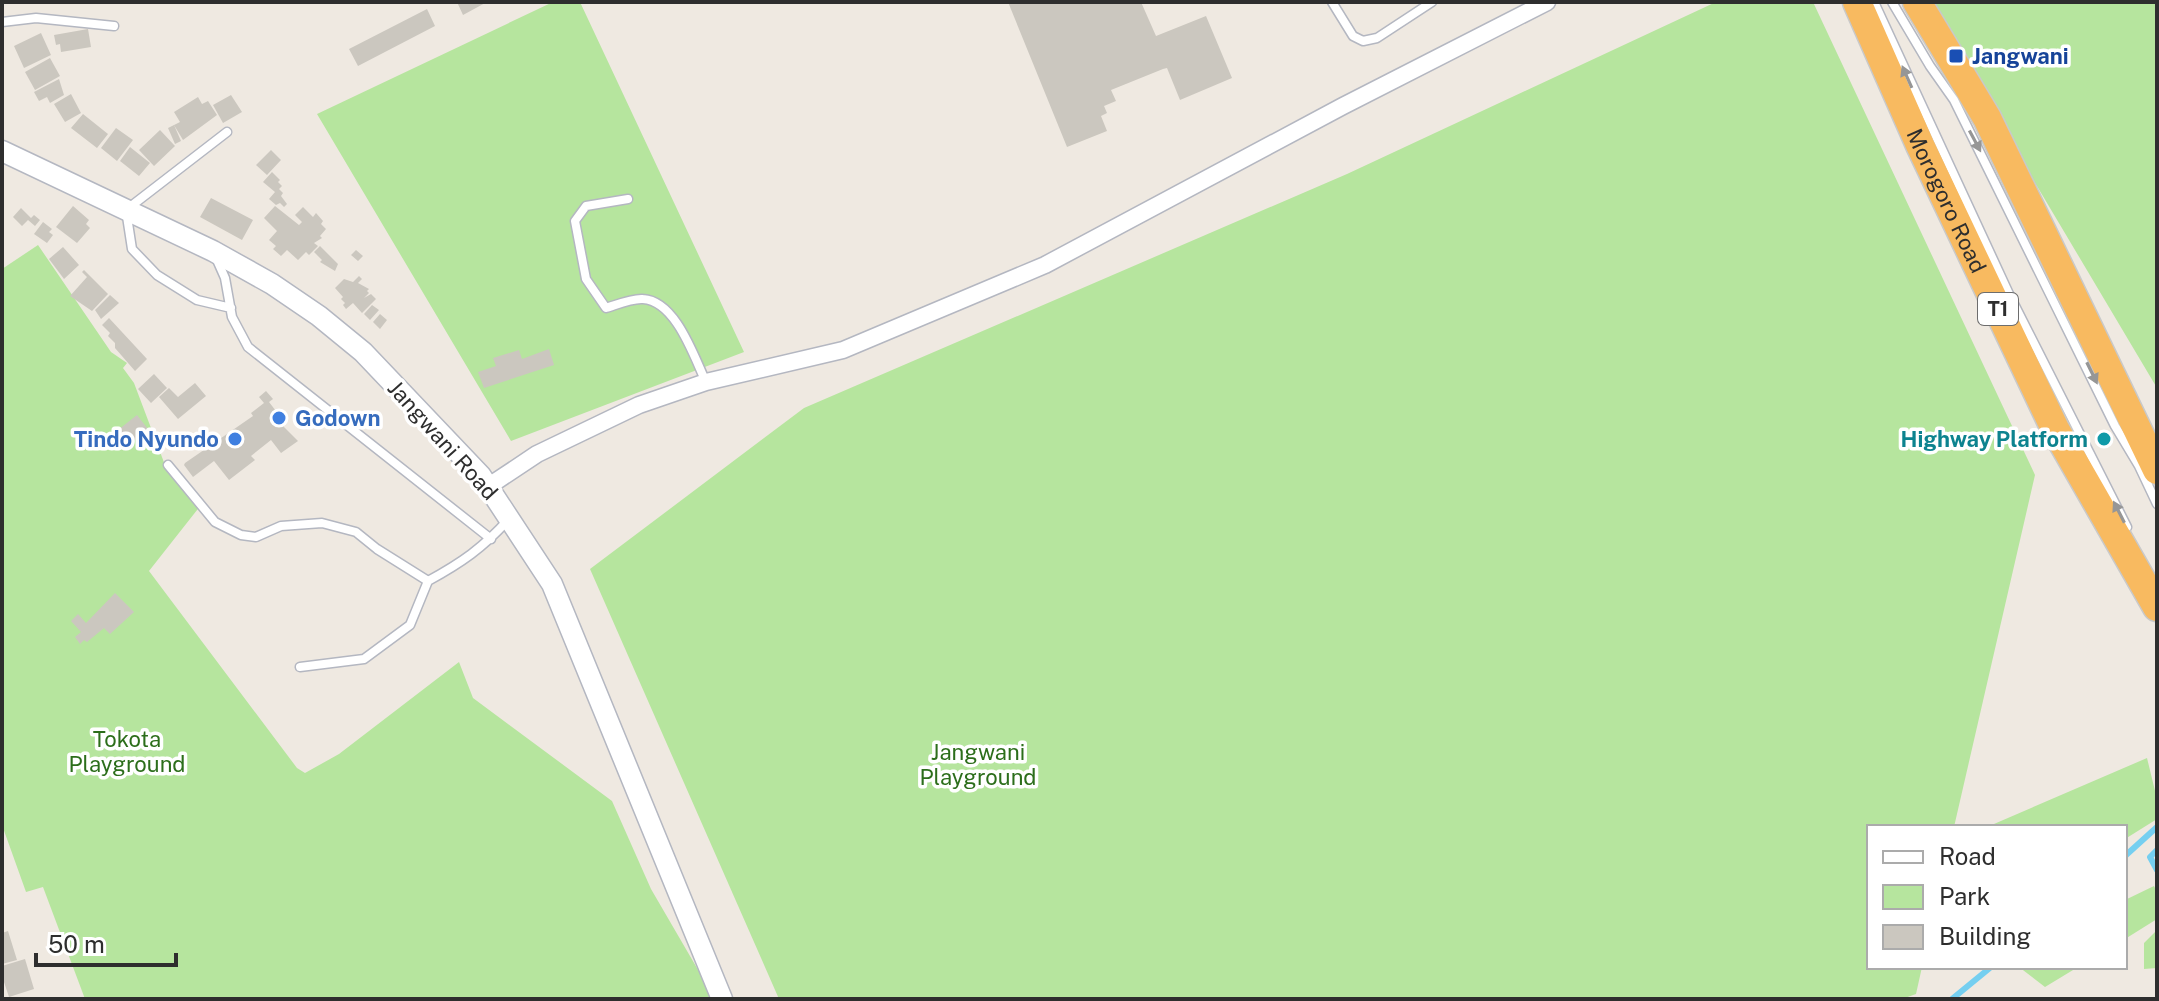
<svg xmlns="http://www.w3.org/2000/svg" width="2159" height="1001" viewBox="0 0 2159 1001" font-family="'Public Sans',sans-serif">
<rect width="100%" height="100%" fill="#efe9e1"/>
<path fill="#b6e59e" d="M553 2H580L744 352 511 441 317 114Z
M1716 2H1813L2035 475 1954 827H1869V967H1922L1916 994 1902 999H779L590 569 804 408 1347 174Z
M1922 2H2157V388L1987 102Z
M38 245 111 352 127 363 123 368 134 383 168 473 201 505 149 571 297 768 305 773 339 754 459 662 473 698 612 801 651 889 715 999H85L43 887 26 892 2 825V269Z
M2147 758 2157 799V819L2125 839V827H1987Z
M2154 886 2157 892V919L2125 939V900Z
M2157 930V968L2144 969V943Z
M2019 967H2078L2045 987Z"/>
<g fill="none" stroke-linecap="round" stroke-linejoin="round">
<path stroke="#75cff0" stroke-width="6" d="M2157 850 2150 857 2157 870
M2125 856 2157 827
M1952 999 1991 967"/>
</g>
<path fill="#cbc7bf" d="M457 2H487L463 15Z
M1008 2H1141L1156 36 1206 16 1232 78 1180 100 1167 68 1163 69 1111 90 1116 101 1104 106 1107 113 1101 116 1107 131 1067 147Z
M427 9 435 26 358 66 349 49Z
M88 29 91 47 61 52 60 44 56 45 54 35Z
M41 33 51 55 24 68 14 46Z
M50 58 60 76 35 90 25 72Z
M59 79 64 95 50 103 47 97 39 101 34 92Z
M71 94 81 113 65 122 54 104Z
M231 95 242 112 223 123 213 105Z
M198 97 202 104 208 101 217 115 183 140 174 125 180 122 174 112Z
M83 114 108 134 97 148 71 128Z
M174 125 181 141 175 144 168 128Z
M116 128 133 140 117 161 101 148Z
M160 130 175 146 154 166 139 150Z
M130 147 150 163 139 176 120 161Z
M271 150 281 160 267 175 256 165Z
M272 172 280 180 278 182 282 186 279 189 283 193 281 196 287 204 284 207 280 203 276 205 269 199 275 192 263 182Z
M211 198 253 220 242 240 200 217Z
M73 206 89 220 86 224 90 228 77 243 56 227Z
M275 206 299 225 302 222 295 215 303 207 313 217 316 213 323 221 321 224 326 229 320 236 322 238 314 243 318 246 309 255 306 252 298 260 287 250 281 256 273 249 276 246 269 240 277 231 264 218Z
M21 208 31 218 34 215 40 220 35 226 28 220 22 226 13 217Z
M43 222 52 229 49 232 53 235 47 243 34 234Z
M320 246 338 264 335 271 320 262 322 260 314 252Z
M63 247 79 265 64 279 49 259Z
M356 250 363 256 358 261 351 255Z
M84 270 108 294 92 311 70 296 87 277 82 272Z
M359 276 362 279 358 283 369 289 367 291 369 293 364 298 371 294 376 299 362 313 353 303 346 309 343 305 345 303 341 299 343 297 335 288 344 279 353 282Z
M110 295 119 303 101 319 95 310Z
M372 305 379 310 370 320 364 314Z
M380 314 387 320 380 329 373 322Z
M109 318 147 359 135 371 115 348V343L108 336 110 333 102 325Z
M549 349 554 365 484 388 478 372 496 366 493 358 519 350 522 359Z
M154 374 167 388 151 403 138 389Z
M195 383 206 396 178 419 159 397 169 388 178 397Z
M266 391 273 399 269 402 279 415 275 418 298 441 281 453 271 440 251 456 255 460 229 480 214 461 193 477 184 465 185 463 253 416 251 413 264 403 259 397Z
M137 415 148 429 130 444 118 430Z
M115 593 134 612 110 634 104 628 87 642 84 640 80 644 75 637 81 632 71 621 78 614 86 623Z
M8 931 17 960 2 964V933Z
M25 959 34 989 9 997 2 976V966Z"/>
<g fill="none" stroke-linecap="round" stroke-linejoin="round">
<g stroke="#b4b7c1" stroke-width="11">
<path id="service" d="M1332 2 1353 36 1363 41 1377 38 1432 2
M1874 2 2009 294 2127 527
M1892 2 1930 66 1954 100 2115 426 2139 466 2157 504
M2 22 36 18 114 26
M227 132 126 210 132 249 157 275 197 300 231 308
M628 199 586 206 575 221 586 279 606 308C616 305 632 298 643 299 676 301 694 357 706 382
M217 260 225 278 232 317 248 347 491 539
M168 465 215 522 241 535 256 537 281 526 322 523 356 532 377 549 428 581C461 563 483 548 509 519
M300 667 364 659 410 625 428 581"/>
</g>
<g stroke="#b4b7c1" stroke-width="19">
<path id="minor" d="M489 486 537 454 639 405 706 382 843 350 1045 265 1343 106 1547 2"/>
</g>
<g stroke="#b4b7c1" stroke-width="23">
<path id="tertiary" d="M2 151 213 251 272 284 319 316 363 352 481 476 552 584 722 999"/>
</g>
<g stroke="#c9c9c9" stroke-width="31">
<g id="trunk">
<path id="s1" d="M1857 2 1920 145 2055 429 2157 607"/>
<path d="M1917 2 1987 118 2157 470"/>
</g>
</g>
<use href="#service" stroke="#fff" stroke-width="8"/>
<use href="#minor" stroke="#fff" stroke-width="16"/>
<use href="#tertiary" stroke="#fff" stroke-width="20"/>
<use href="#trunk" stroke="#f8ba60" stroke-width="28"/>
</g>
<defs><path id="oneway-solid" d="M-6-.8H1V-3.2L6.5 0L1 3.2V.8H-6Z" transform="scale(2)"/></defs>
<g fill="#969696">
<use href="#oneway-solid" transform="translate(1907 77) rotate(-114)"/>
<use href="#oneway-solid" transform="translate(1975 141) rotate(62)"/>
<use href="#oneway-solid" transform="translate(2092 373) rotate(64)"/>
<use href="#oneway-solid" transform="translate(2119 512) rotate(-117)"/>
</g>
<rect fill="#1a4fb4" stroke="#fff" stroke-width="3" x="1948" y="48" width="16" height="16" rx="4"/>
<g fill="#3f7fe0" stroke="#fff" stroke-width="3">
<circle cx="279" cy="418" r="8"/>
<circle cx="235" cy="439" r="8"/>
</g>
<circle fill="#0f9aa8" stroke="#fff" stroke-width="3" cx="2104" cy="439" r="8"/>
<g text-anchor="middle" stroke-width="7" stroke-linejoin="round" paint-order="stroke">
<rect fill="#fff" stroke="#6d6d6d" stroke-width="2" x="1978" y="293" width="40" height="32" rx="6"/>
<g font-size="20" font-weight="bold" fill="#2e2e2e">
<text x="1998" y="316">T1</text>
</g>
<g font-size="22" font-weight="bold" fill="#164399" stroke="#fff" text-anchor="start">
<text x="1972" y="64">Jangwani</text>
</g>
<g font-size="22" fill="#2e2e2e" stroke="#fff">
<text dy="8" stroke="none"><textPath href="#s1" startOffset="218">Morogoro Road</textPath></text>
<text transform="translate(443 440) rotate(48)" y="8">Jangwani Road</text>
</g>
<g font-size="22" font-weight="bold" fill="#366cbe" stroke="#fff" text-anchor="start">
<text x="295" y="426">Godown</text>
<text x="219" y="447" text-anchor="end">Tindo Nyundo</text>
</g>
<g font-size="22" font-weight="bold" fill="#0d838f" stroke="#fff" text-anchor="end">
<text x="2088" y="447">Highway Platform</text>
</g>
<g font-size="22" fill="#2c6e1b" stroke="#fff">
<text x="127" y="747">Tokota<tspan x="127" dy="25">Playground</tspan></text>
<text x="978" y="760">Jangwani<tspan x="978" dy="25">Playground</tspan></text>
</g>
</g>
<rect width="2159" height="1001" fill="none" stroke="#2e2e2e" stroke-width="8"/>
<rect x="1867" y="825" width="260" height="144" fill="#ffffff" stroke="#ababab" stroke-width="2"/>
<rect x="1883" y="851" width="40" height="12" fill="#ffffff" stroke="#ababab" stroke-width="2"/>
<text x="1939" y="865" font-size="24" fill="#2e2e2e">Road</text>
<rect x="1883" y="885" width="40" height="24" fill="#b6e59e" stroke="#ababab" stroke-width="2"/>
<text x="1939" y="905" font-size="24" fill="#2e2e2e">Park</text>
<rect x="1883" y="925" width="40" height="24" fill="#cbc7bf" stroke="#ababab" stroke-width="2"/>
<text x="1939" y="945" font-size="24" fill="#2e2e2e">Building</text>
<path d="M36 953v12h140v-12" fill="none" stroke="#2e2e2e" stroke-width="4"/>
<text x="48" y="953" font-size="24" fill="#2e2e2e" stroke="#ffffff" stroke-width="6" paint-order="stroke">50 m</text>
</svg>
